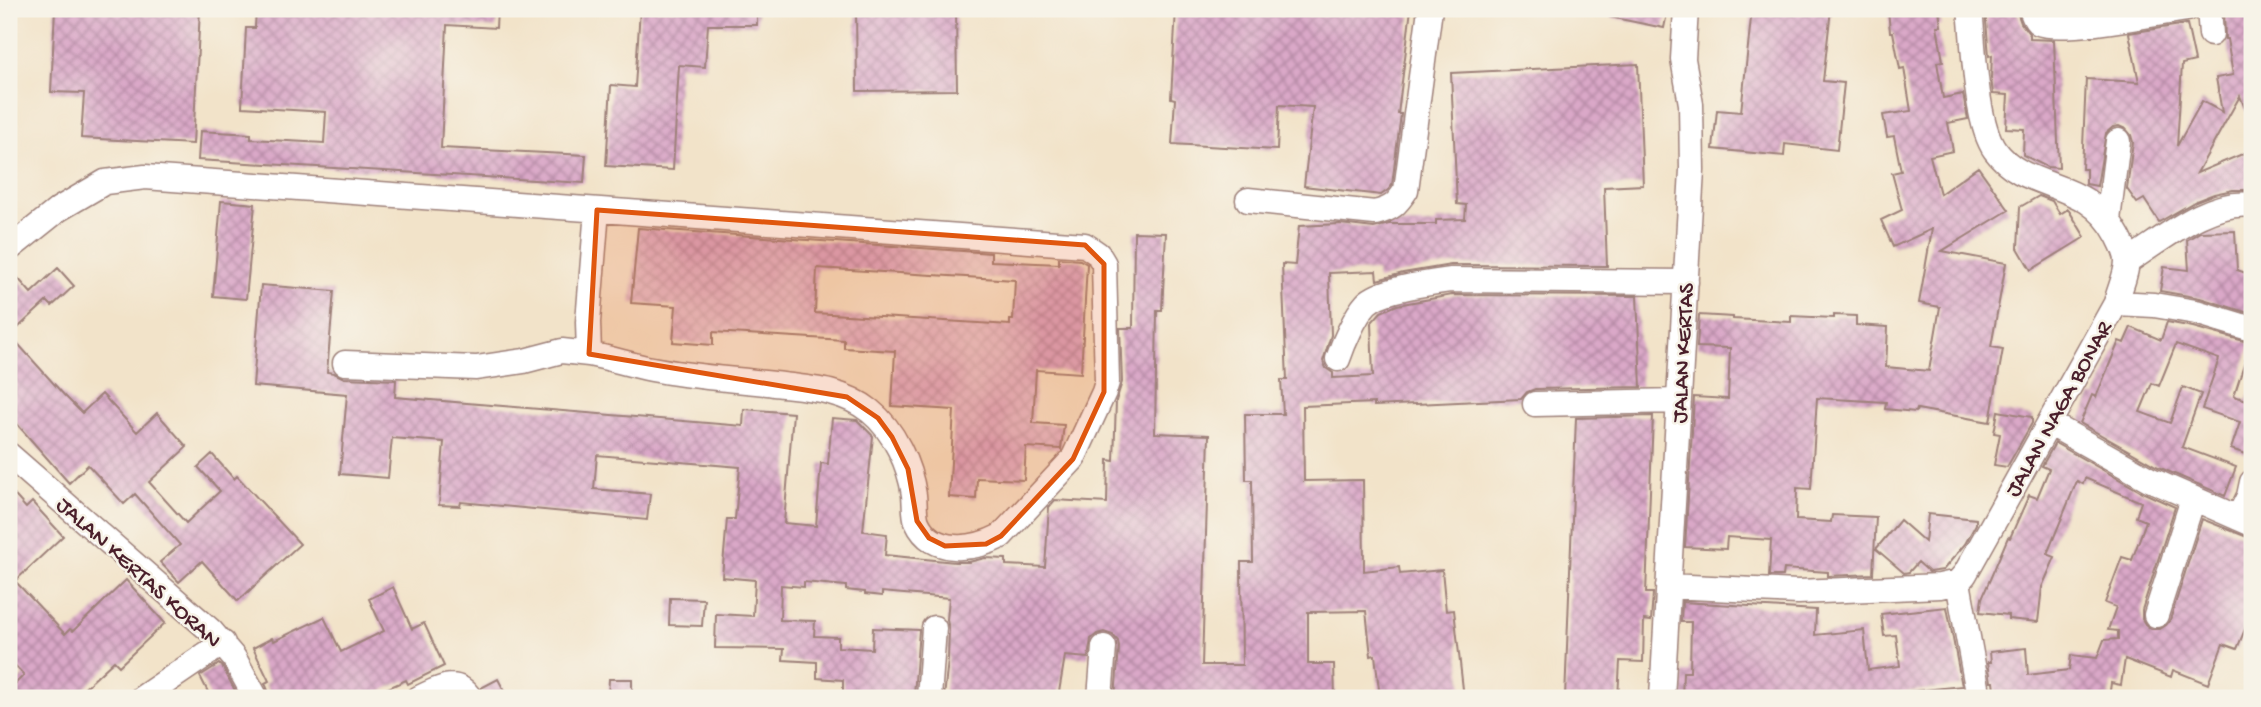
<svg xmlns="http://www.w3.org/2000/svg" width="2261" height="707" viewBox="0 0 2261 707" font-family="'Gochi Hand',sans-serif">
<defs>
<pattern id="building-cross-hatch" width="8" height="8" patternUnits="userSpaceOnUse" patternTransform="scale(1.75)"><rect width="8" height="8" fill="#daa8c8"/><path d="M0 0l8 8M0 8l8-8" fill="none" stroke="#b388a3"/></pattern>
</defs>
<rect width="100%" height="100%" fill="#f7f3e8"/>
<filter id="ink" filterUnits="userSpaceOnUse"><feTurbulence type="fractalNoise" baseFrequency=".0143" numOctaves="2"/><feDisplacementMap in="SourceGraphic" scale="14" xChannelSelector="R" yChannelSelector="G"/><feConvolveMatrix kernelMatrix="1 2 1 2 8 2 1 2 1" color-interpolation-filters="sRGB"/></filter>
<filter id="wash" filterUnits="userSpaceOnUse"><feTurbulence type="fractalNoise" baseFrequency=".00686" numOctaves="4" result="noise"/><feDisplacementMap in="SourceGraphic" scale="28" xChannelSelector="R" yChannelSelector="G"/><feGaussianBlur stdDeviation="1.57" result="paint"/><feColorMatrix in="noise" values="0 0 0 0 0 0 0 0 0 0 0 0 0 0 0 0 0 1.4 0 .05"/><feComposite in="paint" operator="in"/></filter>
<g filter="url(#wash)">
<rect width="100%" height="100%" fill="#f2e3c9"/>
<g id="blocks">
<path fill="url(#building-cross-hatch)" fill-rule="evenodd" d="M55 9H200L193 144 81 138 84 93 51 92Z
M256 9H497L496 28 447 25 441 148 586 155 584 183 198 160 200 131 251 134V139L324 143 326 112 242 107 246 28H255Z
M640 9H757V25H708L705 67 679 65 673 170 606 166 611 85 635 87Z
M856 9H956L957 90 857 91Z
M1176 9 1249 12V9H1411L1398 114H1401L1392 185 1388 190 1381 195 1304 186 1313 107 1279 105 1277 150 1172 144 1175 99 1171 98Z
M1610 9H1668L1664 28 1610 17Z
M1752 9H1831L1823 81 1844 83 1837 150 1785 144 1784 156 1713 149 1717 110 1741 112Z
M1888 9H1939L1941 26H1937L1943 61 1937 62 1943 98 1963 94 1968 119 1948 123 1953 151 1930 156 1940 194 1978 167 2009 210 1942 251 2006 263 1991 347 2003 349 1990 422 1917 409 1916 412 1885 409 1886 402 1817 398 1811 489 1797 488 1796 520 1831 522 1832 515 1876 517 1873 574 1828 576V572L1784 569 1783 576H1769L1771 540 1727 537 1726 549 1685 547 1694 397 1728 399 1730 348 1697 347 1699 315 1733 317V319L1791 322V316L1834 318V315L1856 316V325L1888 327 1886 367 1929 371 1940 307 1919 303 1932 229 1893 247 1881 220 1902 210 1892 173 1901 171 1894 136 1887 137 1883 115 1911 111 1904 68 1900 69 1893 32H1890Z
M1985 9H2016L2021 23 2030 35V39L2054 40 2059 168 2047 167 2023 155 2024 129 2006 128 2008 95 1993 94 1991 78 1992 55 1989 56Z
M2224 9H2252V125L2240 96 2197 173 2252 150V190H2233L2214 194 2196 201 2159 222 2144 199 2137 203 2127 189 2133 142 2131 135 2126 129 2119 126 2113 127 2106 133 2097 186 2086 184V169H2082L2086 79 2139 82 2129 33 2187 24 2195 61 2182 64 2177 146 2202 101 2222 112 2216 78 2233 75 2227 39H2225Z
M1638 64 1643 185 1604 187 1607 266 1451 265 1403 273 1377 280 1376 271 1329 273 1331 335 1323 361 1326 368 1333 373V378L1373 376 1371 323 1381 312 1397 305 1452 295 1637 296 1641 387 1535 389 1527 392 1521 399 1374 406V403L1303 406 1304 481 1363 480 1364 571 1399 567 1400 574 1442 570 1446 611 1454 610 1464 698H1380L1375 655 1371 656 1366 611 1308 612V664H1334L1335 698H1115L1119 647 1118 641 1113 635 1104 632 1097 634 1091 639 1088 658 1065 656 1058 698H944L948 660 949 629 947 620 949 598 882 592V596L865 594V592L846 590V586L804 582V587L781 585 780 620 815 621 814 636 838 637V647L872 649 873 628 919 630 914 695 843 694V680L817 678V662L783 660 784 649 715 648 716 614 753 616 755 580 722 577 727 519H735L740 467 597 455 594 489 650 494 647 520 461 502 460 506 439 505 444 442 392 438 388 478 340 474 347 394 253 386 261 285 334 291 327 372 334 373 344 378 396 380 395 397 743 426 744 409 793 413 784 523 816 526 821 463 828 464 832 418 857 420 873 436 863 531 887 534 885 555 955 562H969L985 558 1006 559V565L1045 567 1049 507 1055 500 1107 503 1108 460 1114 461 1116 401 1122 382 1120 328H1133L1134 232 1166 233 1162 310H1157L1155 433 1209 435 1202 665H1242L1241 562H1253L1252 480H1246L1245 414H1283L1281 380H1287L1282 264 1295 265 1299 226 1340 224 1374 228 1389 224H1436V220L1465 219 1466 205 1457 204 1451 73Z
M2039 196 2052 201 2060 214 2068 209 2085 237 2031 270 2018 248 2020 207Z
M221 201 255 204 246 299 213 296Z
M638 228 991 253V261L1059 264V258L1080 260 1087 264 1081 373 1036 370 1033 423 1064 425 1061 449 1026 447 1024 480 977 478 976 499 949 497 954 410 892 406 895 351 844 348V340L713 332V345L673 342 676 306 631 303ZM817 268 1015 280 1013 320H1010V325L815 313Z
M2235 231 2237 270 2252 275V314L2200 298 2160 291 2164 267 2189 270 2187 240 2200 232Z
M9 268 31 293 58 268 74 286 52 306 47 301 10 335 64 395 82 413 102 394 137 432 157 413 187 447 149 482 186 523 220 491 198 467 212 454 234 479 237 476 300 544 238 601 202 561 179 582 160 562 180 545 135 494 124 504 88 465 69 483 9 415Z
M2167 322 2193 327 2251 343 2234 396 2247 400 2249 394H2252V456L2231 449 2240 422 2202 409 2219 359 2176 344 2159 386 2152 383 2140 412 2170 423 2183 387 2201 394 2182 447 2236 467 2225 496 2156 466 2080 423 2092 395 2096 397 2119 341 2124 343 2131 327 2161 340Z
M1998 411 2032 417V423L2007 467 1994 465 2000 434 1994 433Z
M1653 416 1646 593H1653L1651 621 1644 620 1643 662 1620 661 1618 698H1565L1576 418Z
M2055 443 2142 492 2175 507 2142 610V619L2145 624 2151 629H2160L2166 625 2170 620 2202 519 2252 539V612L2237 649 2223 644 2208 684 2173 670 2171 677 2125 659 2121 685 2111 683 2109 698H1996L1994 682H1991L1988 662H1991L1990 652 2026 648 2028 675 2069 670 2071 655 2097 658 2104 640 2118 639V631L2108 630 2116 607 2105 603 2122 557 2132 560 2146 521 2136 517 2141 502 2085 478 2083 484 2077 481 2047 554 2055 557 2042 587 2038 622 2008 619V615L1980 612 1982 598 2008 537 2010 538 2029 495 2037 498 2049 469 2042 466Z
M9 489 26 508 32 502 63 536 15 581 65 634 70 629 73 631 126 580 165 623 119 666 114 661 74 698H20L11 688 24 675 9 659Z
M1928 514 1976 519V524L1965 544 1943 570 1929 572 1918 562 1909 572 1904 573 1876 549 1900 520 1925 542Z
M393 587 412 629 424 623 444 666 408 684 406 680 366 698H271L265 683 269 681 253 648 272 638 274 641 324 617 341 652 384 631 369 599Z
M670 598 704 599 702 626 669 625Z
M1682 602 1816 610 1815 635 1864 630 1868 670 1900 666 1896 635 1884 636 1881 614 1947 607 1962 686 1848 698H1682L1683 672H1690L1691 622H1681Z
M219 664 222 666 239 698H211L200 676Z
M498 679 508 698H485L481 688Z
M609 679H632V698H608Z"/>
</g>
</g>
<g filter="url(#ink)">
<use href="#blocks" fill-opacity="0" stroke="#9e817a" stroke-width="2"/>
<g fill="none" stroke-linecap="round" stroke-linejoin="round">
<g stroke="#9e817a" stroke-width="27">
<path id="minor" d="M2031 9C2033 14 2034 20 2039 23 2057 33 2161 13 2187 9
M2209 9 2211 34
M1248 200 1375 213C1392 209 1397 204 1406 190L1430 9
M2108 220 2118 141
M9 249 59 209 105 182 145 177 1085 245 1098 254 1104 264 1107 382 1104 392 1073 459 1001 536C974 550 932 556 917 522 914 514 915 503 914 495 910 466 894 430 870 411 842 389 808 388 774 384 733 379 692 377 652 369 631 365 610 358 589 354L588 322 597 210
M2127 262C2163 239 2209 199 2252 205
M2116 303 2154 305 2196 312 2252 329
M1338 359C1343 344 1355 316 1366 304 1380 289 1429 283 1451 280L1686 282
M345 363 476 368 524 361 562 351 589 354
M1535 404 1679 401
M2049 423 2149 479 2252 524
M9 455 211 631 234 658 256 698
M2238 518 2249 496 2252 482
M1958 582 1979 698
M1668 586 1798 592 1940 586 1958 582 1965 574 2116 303C2119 290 2127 274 2127 261 2127 253 2122 244 2118 236 2087 176 2027 194 1995 150 1975 122 1974 45 1970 9
M2156 615 2193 499
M142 698 223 643
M419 698C437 690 456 676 470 698
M929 698 934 628
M1100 698 1104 647
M1662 698 1692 170 1691 104 1683 59 1686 9"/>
</g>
<use href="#minor" stroke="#fff" stroke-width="24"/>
</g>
</g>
<path fill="#e0560e" fill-opacity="0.2" stroke="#e0560e" stroke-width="5" stroke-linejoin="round" d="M597 210 1085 245 1104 264V392L1073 459 1001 536 986 544 945 546 929 538 917 521 908 469 892 437 878 418 847 397 589 354Z"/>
<g text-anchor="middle" stroke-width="5" stroke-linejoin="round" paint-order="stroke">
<g font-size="23" fill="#4a1f2b" stroke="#f7f3e8">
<text transform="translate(1681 353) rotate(-87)" y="8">JALAN KERTAS</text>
<text transform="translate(2057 408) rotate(-61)" y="8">JALAN NAGA BONAR</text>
<text transform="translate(140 571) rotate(42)" y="8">JALAN KERTAS KORAN</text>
</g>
</g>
<rect width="2261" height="707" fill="none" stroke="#f7f3e8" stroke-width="35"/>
</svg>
